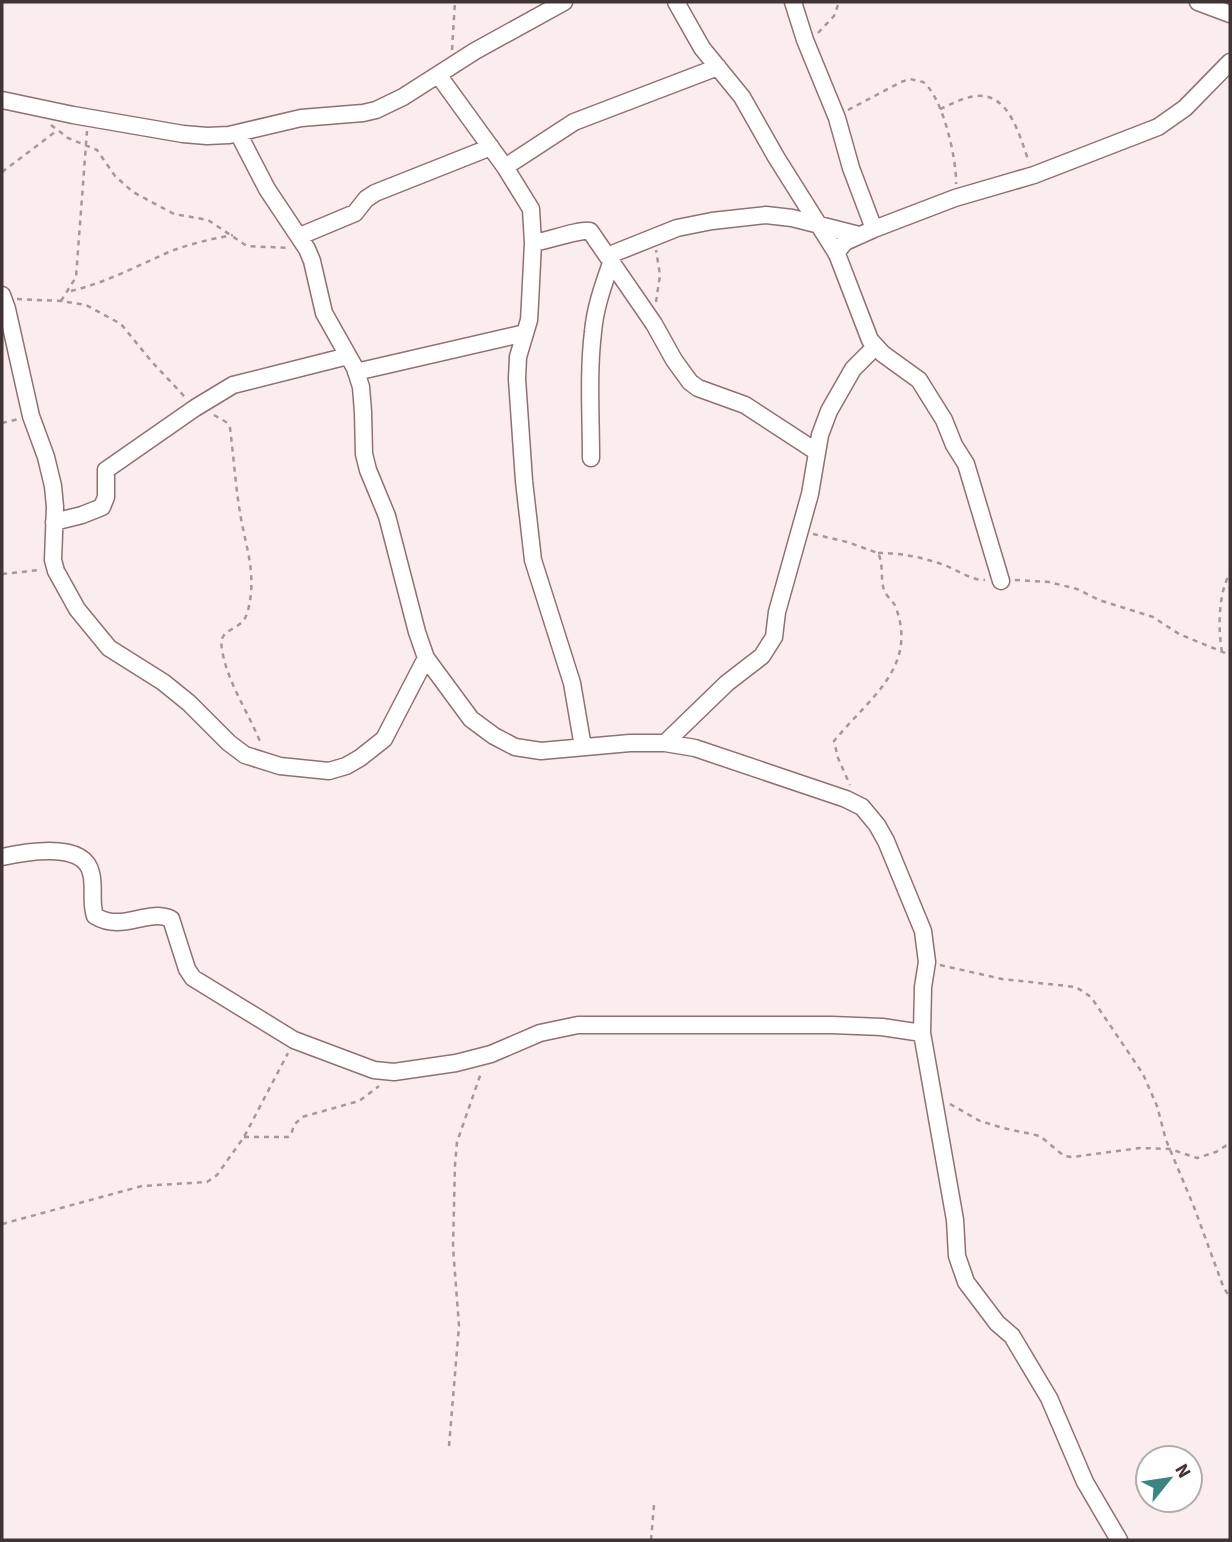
<svg xmlns="http://www.w3.org/2000/svg" width="1232" height="1542" viewBox="0 0 1232 1542" font-family="'Source Sans 3',sans-serif">
<rect width="100%" height="100%" fill="#fbeded"/>
<g fill="none" stroke-linecap="round" stroke-linejoin="round">
<g stroke="#8f7171" stroke-width="19">
<path id="minor" d="M676 2 702 48 742 97 776 157 837 254 870 340 883 354 919 380 944 420 954 445 966 464 1001 581
M793 2 805 40 837 118 851 168 874 229
M1198 2 1230 14
M439 76 505 167 531 209 533 243 530 303 529 320 518 357 517 379 524 481 533 560 572 683 583 747
M2 100 73 115 183 134 207 136 229 135 301 118 363 113 376 110 403 97 475 51 564 2
M238 133 267 189 307 249 312 261 324 313 355 368 361 387 363 412 364 454 368 470 387 516 417 632 426 658 471 719 494 736 515 747 541 751 630 743H665L695 748 846 799 862 807 877 825 886 841 923 931 927 962 923 987 922 1033 955 1220 957 1256 966 1282 997 1323 1012 1336 1049 1398 1085 1482 1119 1540
M505 167 574 122 718 67
M300 236 355 213 366 199 375 193 491 147
M533 243C547 241 580 229 590 231L654 324 674 360 690 382 698 388 745 405 817 452
M836 253 845 242 874 229 955 198 1034 175 1158 127 1185 108 1230 62
M607 256 677 228 712 221 766 215 792 218 859 235
M2 295 7 309 31 416 46 457 53 486 55 507 53 560 56 571 77 609 109 648 163 682 189 703 229 743 245 755 280 766 329 771 346 766 360 758 384 739 426 658
M356 372 525 333
M591 458C591 416 588 373 593 332 595 308 603 286 611 263
M54 522 82 515 102 507 106 497V470L195 408 233 385 348 356
M665 743 727 683 762 656 774 637 777 612 810 494 820 435 829 411 853 369 875 347
M2 857C25 852 84 841 91 873 95 887 90 902 95 916 123 933 147 908 171 919L187 969 193 978 294 1040 374 1070 394 1072 456 1063 491 1054 540 1033 578 1025H832L882 1027 922 1033"/>
</g>
<path stroke="#a69898" stroke-width="2.5" stroke-dasharray="5 5" stroke-linecap="butt" d="M818 33 834 16 839 2
M452 50 455 2
M940 109C952 104 964 97 977 96 1010 93 1020 138 1029 162
M848 110 901 82 910 79 923 82C943 97 957 160 956 184
M51 125 68 138 97 150 115 176 133 192 174 214 208 220 247 246 289 248
M2 172 55 132
M71 291C105 283 137 266 169 252 189 244 211 239 233 235
M17 299 61 301 86 305 121 324 152 362 185 397
M61 301 76 277 87 131
M656 302 660 275 656 250
M214 415 226 422 230 428C234 460 236 493 242 524 247 548 253 568 251 593 250 602 248 618 241 623 229 633 219 631 222 650 228 684 248 711 261 744
M2 423 19 419
M813 534 847 542 878 553C884 565 880 578 884 590 887 598 894 601 896 608 918 668 868 699 834 741L838 758 850 785
M878 553C901 553 922 557 944 565 958 570 970 580 985 580
M2 574 40 570
M1015 580 1049 582 1077 589 1099 600 1153 617 1179 634 1230 655
M1222 652C1218 629 1218 594 1230 573
M940 965 1002 979 1076 987 1091 997 1143 1074 1157 1106 1166 1140 1194 1207 1223 1286 1230 1298
M950 1104 980 1121 1003 1128 1040 1136 1064 1156 1072 1157 1140 1148 1170 1149 1197 1158 1216 1152 1230 1143
M244 1137H288L291 1135 294 1125 302 1117 359 1101 379 1086
M2 1224 142 1186 207 1182 217 1175 244 1137 288 1053
M449 1446 459 1326 453 1247 455 1165 457 1142 481 1073
M651 1540 654 1505"/>
<use href="#minor" stroke="#fff" stroke-width="16"/>
</g>
<rect width="1232" height="1542" fill="none" stroke="#413434" stroke-width="7"/>
<g transform="translate(1169 1479) rotate(60)"><circle r="33" fill="#fefefe" stroke="#b2adad" stroke-width="2"/>
<path d="M0-5L12 26L0 18L-12 26Z" fill="#3c8481"/>
<text y="-10" font-size="19" font-weight="bold" text-anchor="middle" fill="#413434">N</text>
</g>
</svg>
